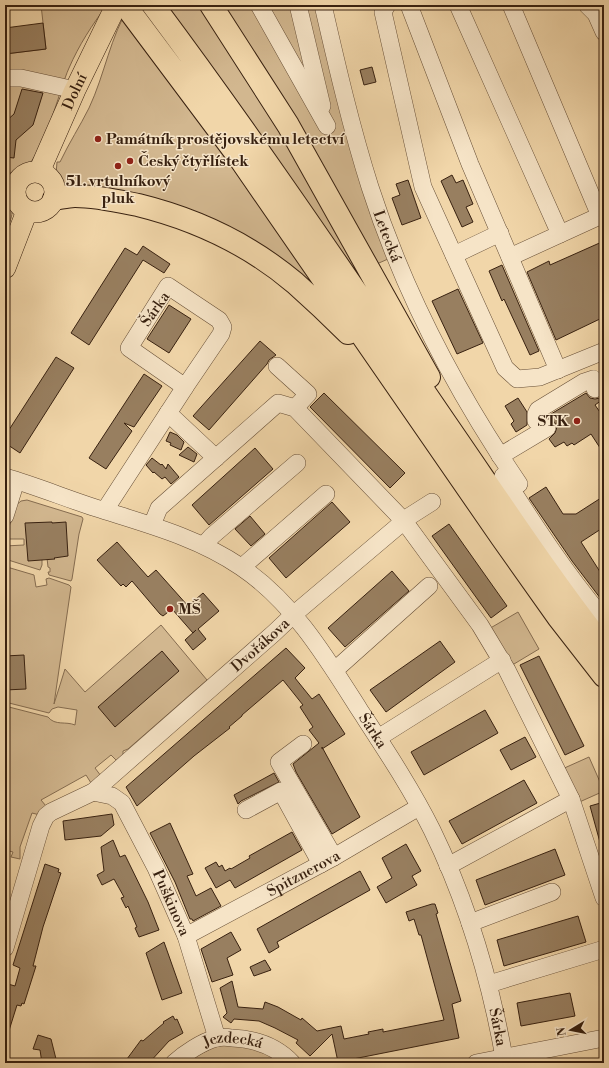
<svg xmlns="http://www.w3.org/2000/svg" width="609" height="1068" viewBox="0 0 609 1068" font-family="'Libre Bodoni',serif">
<rect width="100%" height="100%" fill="#f1d6a9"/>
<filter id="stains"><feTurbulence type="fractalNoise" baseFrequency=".005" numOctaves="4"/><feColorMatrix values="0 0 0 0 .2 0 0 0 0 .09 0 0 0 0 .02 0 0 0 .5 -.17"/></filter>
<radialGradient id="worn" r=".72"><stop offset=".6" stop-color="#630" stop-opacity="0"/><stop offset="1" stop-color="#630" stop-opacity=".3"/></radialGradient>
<path fill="#d2b78f" stroke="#856c50" d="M41 5H107C92 25 79 45 69 68 59 90 43 162 20 171 16 173 10 173 5 173V54L46 49Z
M130 5H315L388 259 318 290 272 256 62 190 56 174 57 162H60C69 143 80 126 89 108 105 74 110 37 130 5Z
M5 196C16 203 13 221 5 229Z
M27 500 82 517 83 519 79 534 72 579 71 581 49 575 48 572H50V568L48 567 47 558 42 559V565L40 570 5 559V546L24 545V539H5L16 505 21 501Z
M5 564 7 565V567L34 575 36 587 47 585 46 579 49 578 69 585 71 587 54 704 65 669 85 692 161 625 207 680 128 749 123 751V758L117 761 111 755 95 768 101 776 91 783 86 775 41 800 46 806 40 815 32 813 20 847V859L11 857 13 852 5 850V706L48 717C55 726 66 721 75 725L77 710 58 707 52 709 49 713 5 702Z
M518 612 539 649 509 667 487 630Z
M589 757 604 791 575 804 560 770Z
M218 1045 256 1047 284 1063H183Z"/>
<path fill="#987f60" stroke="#382110" d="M43 23 46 49 5 54V28Z
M372 67 376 82 364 85 360 70Z
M22 89 43 93 33 125 16 140 14 158 5 157V122L14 114Z
M452 175 456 183 463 180 473 204 466 207 473 222 462 227 441 181Z
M408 180 421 218 402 225 392 198 400 195 396 184Z
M604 241V317L556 340 527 272 549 261 550 265Z
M143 246 170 264 164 273 143 260 89 345 71 333 125 248 137 255Z
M502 265 539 351 530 355 504 299 502 301 489 271Z
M458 289 483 343 457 354 432 301Z
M169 305 191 319 169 353 147 339Z
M260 341 276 355 269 360 267 364 209 430 193 416Z
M56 357 74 368 20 453 5 443V436Z
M144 374 162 386 134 427 124 423 132 431 106 469 89 458Z
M324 393 405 473 390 488 310 407Z
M586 393 590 398 595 399 600 398 602 400 595 405 604 418V454L591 434 574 445 572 443 567 446 564 442 555 447 549 439 555 433 557 427 555 423 552 419 546 418V417Z
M518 398 527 412V425L516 432 511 424 514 421 505 406Z
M170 432 177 435 184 442 181 450 170 445 171 443 166 441Z
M188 447 197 454 194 462 179 455Z
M255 448 273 469 209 525 192 505Z
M152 458 161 465 162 464 166 469 168 464 179 477 171 484 165 477 162 479 154 472 153 473 146 465Z
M546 487 563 514H576L604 496V527L581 542 604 578V603L572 561 529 498Z
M332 502 350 522 286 578 269 558Z
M250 516 265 534 251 546 235 529Z
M52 522V523L66 522 68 556 54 558 55 559 28 561 25 523Z
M449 524 507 606 491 618 432 536Z
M117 542 148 577 156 570 188 606 203 593 219 611 198 629 206 639 193 650 185 640 196 630 193 633 172 609 163 616 160 614 132 581 126 587 123 584 121 586 97 560Z
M392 571 409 591 345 647 328 628Z
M440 641 455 662 386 712 370 690Z
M286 648 305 668 295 678 312 699 319 694 345 734 322 749V747L360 817 332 834 296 772 293 764 319 743 309 730 313 727 300 707 303 705 283 680 242 715V716L229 727 230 728 194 756 137 806 126 787Z
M162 651 179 671 115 727 98 707Z
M24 655 26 689 5 690V656Z
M539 656 584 746 565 755 520 665Z
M485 710 498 733 424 775 411 752Z
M525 737 536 757 511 770 500 750Z
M274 773 279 782 241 801 238 804 234 795Z
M524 780 537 803 462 844 449 821Z
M604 802V846H601L590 806Z
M112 814 114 825 101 836 65 840 63 821Z
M170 823 193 874 187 876 196 896 211 888 221 906 193 921 192 919H190L175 882 150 833Z
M292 832 302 850 235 888 230 880 216 888 205 868 216 862 219 867 222 865 225 871 230 868 231 869 250 858 249 856Z
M113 840 120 857 125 855 148 902 159 930 139 937 135 928 137 927 128 906 126 908 121 898 124 897 114 879 102 885 97 875 104 871 101 847Z
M406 844 421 871 412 876 417 885 386 903 377 887 392 878 382 858Z
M555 849 565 875 485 905 476 880Z
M45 864 59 869 58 872 61 873 43 927 33 966H36L24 1004 22 1003 21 1006 17 1005 7 1037H5V993L8 984 15 986 20 968 13 965Z
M360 871 370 890 277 942 279 947 269 953 257 929Z
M432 904H435L438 913 436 914 461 1001 452 1004 459 1038 338 1062 332 1034 310 1056 296 1043 298 1040 275 1028 259 1021 234 1019 231 1023 223 1017 227 1013 220 988 232 981 238 1007 263 1009 265 1002 278 1007 301 1020 302 1018 317 1031 341 1026 344 1039 369 1034 368 1032 383 1029V1032L444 1020 421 935H419L414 919 409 921 406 912Z
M578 916 586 942 504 966 497 940Z
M231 932 241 950 227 958 233 975 212 982 201 949Z
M164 942 182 993 162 1000 146 953Z
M265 960 271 970 254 976 250 967Z
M570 993 575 1016 521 1026 517 1003Z
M173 1016 175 1020 177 1019 183 1033 169 1041 149 1063H124L141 1040 143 1041 158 1028 164 1023 163 1022Z
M38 1035 51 1039 57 1063H42L40 1050 33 1049Z"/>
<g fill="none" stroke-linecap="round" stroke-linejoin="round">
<g stroke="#664e36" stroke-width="18">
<g id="minor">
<path d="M259 5 327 126"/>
<path d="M298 5 322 106"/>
<path id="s1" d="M323 5C337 66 351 127 370 187 404 293 457 393 519 484"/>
<path d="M387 5 383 12 423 187 505 368 517 379 540 377 604 351"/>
<path d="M409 5 470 164 558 370"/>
<path d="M458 5 560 234"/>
<path d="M511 5 600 216"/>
<path d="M587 5 596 14 604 32"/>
<path d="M5 78H21L75 90"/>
<path d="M454 255 500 233"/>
<path d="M510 257 604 214"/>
<path d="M168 286 219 320 223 327 221 334 185 387 129 348Z"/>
<path d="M277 366 308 394 295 408"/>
<path d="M168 413 216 458"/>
<path d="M536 421V414L538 410 584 382 593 379 598 387 595 389"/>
<path d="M500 456 547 428"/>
<path d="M503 476C534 525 566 574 604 619"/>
<path id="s2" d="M5 477C36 486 65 498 96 508 146 524 197 537 241 567 293 602 326 657 359 709 385 749 411 788 432 830 468 904 491 982 505 1063"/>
<path d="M105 510 185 387"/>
<path d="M5 516 16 481"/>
<path d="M152 525 159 508 278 403 295 408 404 521 480 625 507 670 571 799 604 898"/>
<path d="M204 545 212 536 297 463"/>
<path d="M242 567 326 494"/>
<path d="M335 670 429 586"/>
<path d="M378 738 502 660"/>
<path d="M303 744 279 762 334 857"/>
<path id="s3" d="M93 792 112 796 122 803 156 868 186 936 217 1038"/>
<path d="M246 810 281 791 321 864"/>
<path d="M448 866 571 799"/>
<path d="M470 923 552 892"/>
<path id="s4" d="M186 936 334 857 419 807"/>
<path id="s5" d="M5 948 41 826 46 816 51 812 93 792 274 633 293 615 410 516 432 502"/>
<path d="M489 984 604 949"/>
<path id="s6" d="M174 1063C185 1053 202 1042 216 1038 221 1037 227 1037 232 1038 255 1039 276 1046 292 1063"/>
<path d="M476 1063 604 1038"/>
</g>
</g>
<g stroke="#382110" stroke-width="22">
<g id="major">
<circle cx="35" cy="192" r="20"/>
<path id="s7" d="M39 172 75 90 113 12"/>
<path d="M5 268 27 211"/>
</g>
</g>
<g stroke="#382110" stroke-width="24">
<path id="highway" d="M125 5 238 156 502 538 558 617 604 676
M153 5C256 143 352 286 449 428 500 502 549 577 604 647
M211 5 288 125 429 377
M54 199C61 198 68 196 75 196 96 196 118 201 138 205 195 219 250 245 295 283 313 299 331 316 348 333"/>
</g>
<use href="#minor" stroke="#f6e4c7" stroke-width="17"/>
<use href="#major" stroke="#f1d6a9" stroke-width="21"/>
<use href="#highway" stroke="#f1d6a9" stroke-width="22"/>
</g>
<g fill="#8f2418" stroke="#f6e4c7" stroke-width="1.5">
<circle cx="98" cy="139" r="4"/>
<circle cx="130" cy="161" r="4"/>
<circle cx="118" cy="166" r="4"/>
<circle cx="577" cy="421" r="4"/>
<circle cx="170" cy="609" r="4"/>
</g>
<g text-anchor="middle" stroke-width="3" stroke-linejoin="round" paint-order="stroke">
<g font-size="15" fill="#382110" stroke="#f6e4c7">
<text dy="5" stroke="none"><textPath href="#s7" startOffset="88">Dolní</textPath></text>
<text dy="5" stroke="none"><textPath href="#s1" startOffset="240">Letecká</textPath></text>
<text transform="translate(155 309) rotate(-55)" y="5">Šárka</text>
<text dy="5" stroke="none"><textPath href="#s5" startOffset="414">Dvořákova</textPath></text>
<text dy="5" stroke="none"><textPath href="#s2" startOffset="465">Šárka</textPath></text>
<text dy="5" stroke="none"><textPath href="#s4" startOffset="133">Spitznerova</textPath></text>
<text dy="5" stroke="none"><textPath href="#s3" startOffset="143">Puškinova</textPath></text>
<text dy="5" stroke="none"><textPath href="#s2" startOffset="789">Šárka</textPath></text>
<text dy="5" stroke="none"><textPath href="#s6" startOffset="66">Jezdecká</textPath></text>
</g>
<g font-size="15" font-weight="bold" fill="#382110" stroke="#f6e4c7" text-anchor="start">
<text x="106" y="144">Památník prostějovskému letectví</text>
<text x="138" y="166">Český čtyřlístek</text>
<text x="118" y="186" text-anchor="middle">51. vrtulníkový<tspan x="118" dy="17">pluk</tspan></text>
<text x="569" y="426" text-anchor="end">STK</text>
<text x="178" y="614">MŠ</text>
</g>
</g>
<rect width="609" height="1068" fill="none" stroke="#f1d6a9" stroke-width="20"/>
<rect x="6" y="6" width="597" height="1056" fill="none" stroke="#382110" stroke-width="2"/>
<rect x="10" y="10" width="589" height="1048" fill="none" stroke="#382110"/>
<g transform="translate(571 1030) rotate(260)" stroke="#f6e4c7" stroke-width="3" paint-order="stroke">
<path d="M0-3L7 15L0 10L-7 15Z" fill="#382110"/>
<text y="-6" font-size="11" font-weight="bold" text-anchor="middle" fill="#382110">N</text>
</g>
<rect width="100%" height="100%" filter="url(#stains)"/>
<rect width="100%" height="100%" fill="url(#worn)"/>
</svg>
